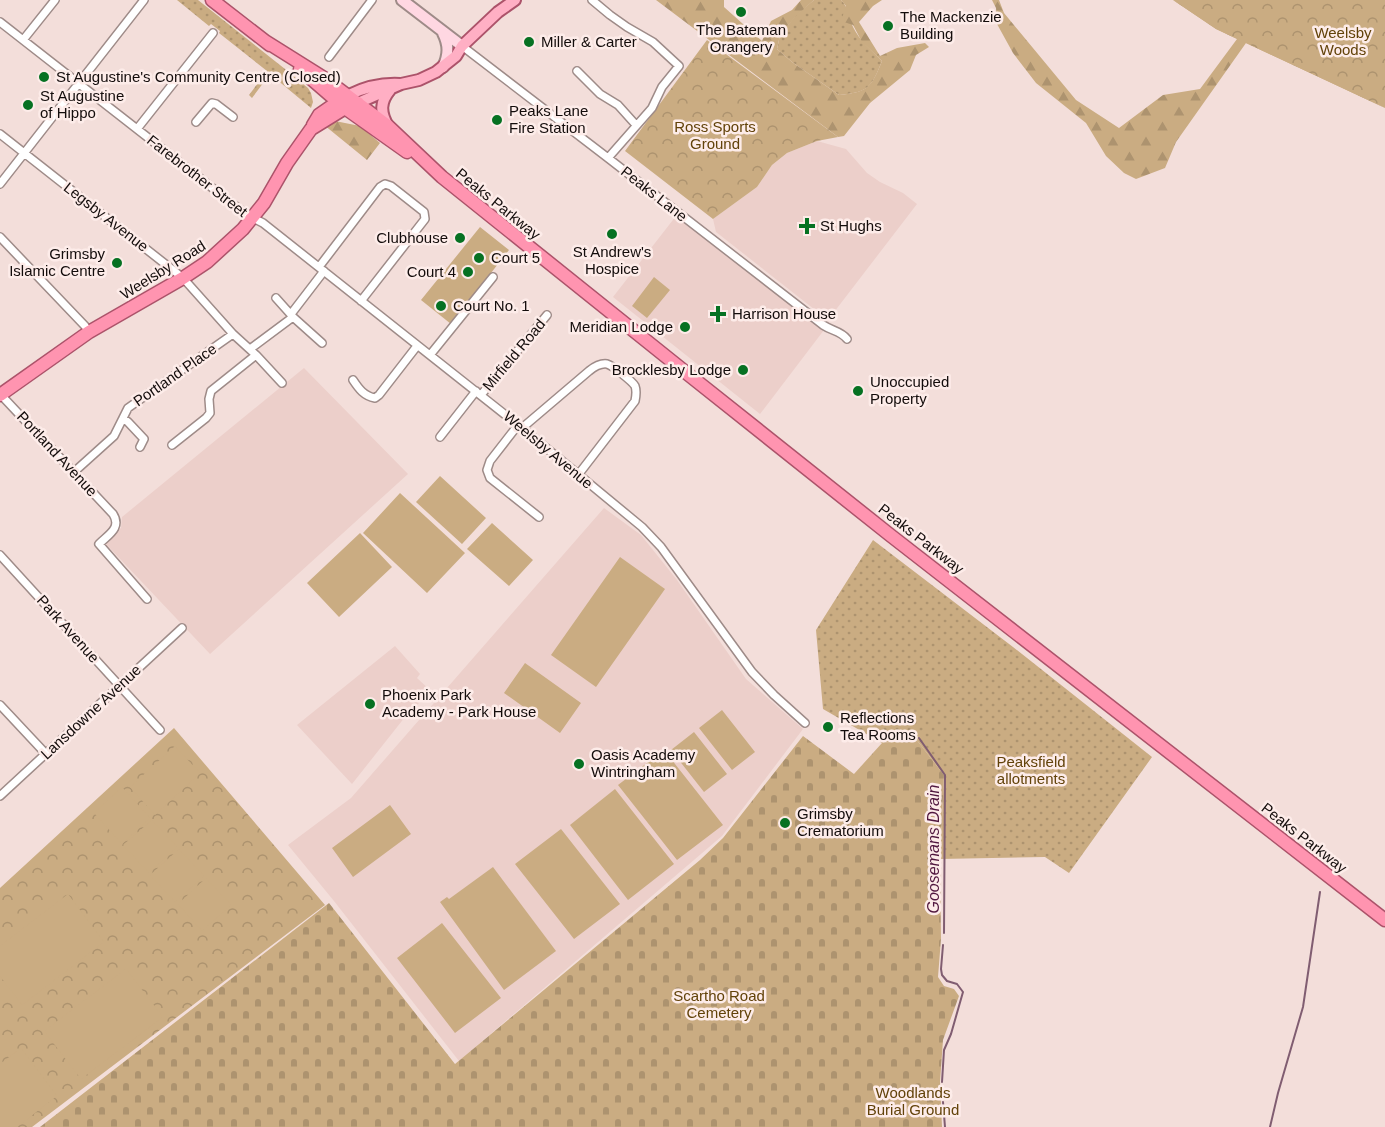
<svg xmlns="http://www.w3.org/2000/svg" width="1385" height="1127" viewBox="0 0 1385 1127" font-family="Arial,sans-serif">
<defs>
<pattern id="grass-dots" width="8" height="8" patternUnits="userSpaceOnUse" patternTransform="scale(1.5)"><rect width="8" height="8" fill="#caac82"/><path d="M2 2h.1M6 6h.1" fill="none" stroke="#ad936f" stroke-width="1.8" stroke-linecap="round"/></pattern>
<pattern id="forest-firs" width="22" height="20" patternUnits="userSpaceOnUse" patternTransform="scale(1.5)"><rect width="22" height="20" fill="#caac82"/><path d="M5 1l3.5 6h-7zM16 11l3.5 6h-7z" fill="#ad936f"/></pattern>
<pattern id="cemetery-stones" width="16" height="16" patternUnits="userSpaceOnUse" patternTransform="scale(1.5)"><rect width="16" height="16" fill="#caac82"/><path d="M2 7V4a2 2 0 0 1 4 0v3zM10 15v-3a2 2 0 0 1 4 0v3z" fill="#ad936f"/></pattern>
<pattern id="park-crowns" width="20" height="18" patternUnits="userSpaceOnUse" patternTransform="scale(1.5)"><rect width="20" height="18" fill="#caac82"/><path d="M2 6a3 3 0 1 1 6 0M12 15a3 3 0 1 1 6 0" fill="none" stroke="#ad936f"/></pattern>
</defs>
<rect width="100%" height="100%" fill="#f3deda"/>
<path fill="#eccfca" d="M817 141 846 149 867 173 880 182 903 193 917 204 828 320 716 232 713 219 757 187 772 165 787 153Z
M676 216 824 330 760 414 613 297Z
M304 368 408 474 210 654 105 543 121 528 122 517Z
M604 508 641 535 677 580 746 679 803 729 722 836 459 1061 334 901 288 845 351 798Z
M395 646 420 674 417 678 431 691 405 717 352 784 297 725Z"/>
<path fill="url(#grass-dots)" d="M177 0H198L285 69 308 88 311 93 313 102 311 108 270 74 252 98 249 95 267 71 219 33 220 31 211 24 209 26Z
M814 0H841C849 8 849 17 853 27 860 41 871 50 882 61 871 88 869 92 839 95L792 62 777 49 780 35 796 15Z
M873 540 1013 647 1152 757 1069 873 1045 857 940 859 944 775 916 739 882 743 823 709 816 630Z"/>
<path fill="url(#forest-firs)" d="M656 0H724V7L762 41 771 21 792 10 801 0H814L796 16 780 35 777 49 792 62 839 95C868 92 871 88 882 61L862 42 853 25 841 21 846 6 841 0H882L873 6 859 22 880 56 897 48 925 43 929 47 916 55 910 70 870 103 844 136 838 137Z
M992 0H999L1004 13 1076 100 1119 128 1163 95 1200 89 1237 39 1216 29 1173 0 1385 108 1246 43 1176 142 1165 168 1136 179 1124 173 1106 156 1086 123 1036 83 1013 53 997 24 996 8Z
M335 121 360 126 380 143 367 160 324 125Z"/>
<path fill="url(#cemetery-stones)" d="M803 736 854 774 882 743 916 739 944 775 940 859 941 939 938 977 944 986 954 989 959 996 943 1040 940 1082 942 1127H40L329 903 455 1064 700 860 723 838Z"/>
<path fill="url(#park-crowns)" d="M1173 0H1385V108L1216 29Z
M707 40 838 137 817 141 787 153 772 165 757 187 713 219 625 151Z
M174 728 325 905 32 1127H0V888Z"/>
<path fill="#caac82" d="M480 227 509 250 451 324 421 300Z
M654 277 670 290 647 318 632 306Z
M440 476 486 518 462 544 416 502Z
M400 493 465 553 427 593 363 533Z
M492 523 533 560 509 586 467 549Z
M360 533 392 567 339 617 307 583Z
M620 557 665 589 596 687 551 655Z
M525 663 581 703 560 733 504 693Z
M722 710 755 752 732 770 699 728Z
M694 732 727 774 704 792 671 750Z
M175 746 200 773 155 815 130 787Z
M664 750 723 825 677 860 618 785Z
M122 787 150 818 122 844 94 813Z
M615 789 674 864 628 900 570 825Z
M390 805 411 834 353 877 332 848Z
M152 820 177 847 149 873 123 845Z
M561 829 620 904 574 939 515 864Z
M179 849 204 876 175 902 150 875Z
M493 867 556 951 504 990 440 902 447 897 449 899Z
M206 878 231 905 202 931 178 904Z
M68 894 104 942 22 1005 0 976V946Z
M442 923 501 998 455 1033 397 958Z
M126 969 163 1017 81 1079 44 1031Z
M21 1048 57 1096 17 1127H0V1064Z"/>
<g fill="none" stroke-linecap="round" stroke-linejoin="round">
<path stroke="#805d71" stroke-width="2" d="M919 738 945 775 944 933
M942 1082 944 1050 951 1034 963 992 957 984 947 981 942 975 941 969 943 945
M943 1102 945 1127
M1270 1127 1278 1093 1303 1007 1320 892"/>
<g stroke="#9e8b88" stroke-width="10">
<path id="minor" d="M592 0 610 15 627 27 653 42 679 66 662 87 652 108 608 158
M0 22 247 215 263 223 522 428 642 527 661 547 752 672 774 695 805 723
M23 40 55 0
M462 46 608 158 823 325C832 331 841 331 847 339
M329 57 372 0
M577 71 600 94 618 105 636 125
M196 122 212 103 216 104 233 117
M137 129 213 33
M0 134 183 278 233 334 256 355 282 383
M0 184 144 0
M0 237 85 326 89 332
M319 267 380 187 385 184 391 186 424 212 425 219 361 301
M276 298 293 317 322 343
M291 314 324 271
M250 349 293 317
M430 355 493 277
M353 380C359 389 364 396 375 398L379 395 417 346
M1 395 113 514C122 528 108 535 99 544L147 599
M481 395 547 315
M123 418 128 422 144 439 140 447
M518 425 490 461 487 470 490 478 539 517
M522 428 589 371C594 367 600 363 607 364 613 366 632 381 635 386 637 391 636 396 635 401L578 475
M440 437 476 391
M172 445 206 418 210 413 209 399 211 391 256 355
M74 472 114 436 128 408 233 334
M0 555 160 730
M0 705 46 754
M0 796 182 628"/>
</g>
<g stroke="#9e8b88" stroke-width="14">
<path id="secondary" d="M402 0 462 46
M443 67C449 55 449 45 443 33"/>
</g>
<g stroke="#ac536a" stroke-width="14">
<path id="primary" d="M349 95C365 87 382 83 400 84
M358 103 401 84 419 80 436 72 456 56 462 46 498 12 515 0
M388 126C380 112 380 102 390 90"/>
</g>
<g stroke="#ac536a" stroke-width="15">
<path id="trunk" d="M212 0 270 45
M265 41 324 78 388 126 442 177 689 375 890 535 1385 920
M300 69 345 108 407 152
M313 125 319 115 342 99
M0 395 89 332 183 278 207 262 243 229 264 203 287 163 311 129 345 108 358 103"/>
</g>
<use href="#minor" stroke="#fff" stroke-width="7"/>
<use href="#secondary" stroke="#ffd7e2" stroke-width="10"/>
<use href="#primary" stroke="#ffafc4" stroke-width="10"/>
<use href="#trunk" stroke="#ff94b0" stroke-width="12"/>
</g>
<g fill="#067122" stroke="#fdece9" stroke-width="2">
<circle cx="741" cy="12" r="6"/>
<circle cx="888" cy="26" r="6"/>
<circle cx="529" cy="42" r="6"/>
<circle cx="44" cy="77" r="6"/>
<circle cx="28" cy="105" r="6"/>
<circle cx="497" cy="120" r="6"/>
<path d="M804 217h6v6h6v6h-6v6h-6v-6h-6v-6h6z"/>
<circle cx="612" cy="234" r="6"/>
<circle cx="460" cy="238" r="6"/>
<circle cx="479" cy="258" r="6"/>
<circle cx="117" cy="263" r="6"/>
<circle cx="468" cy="272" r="6"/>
<circle cx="441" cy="306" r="6"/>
<path d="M715 305h6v6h6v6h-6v6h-6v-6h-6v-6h6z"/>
<circle cx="685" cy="327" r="6"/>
<circle cx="743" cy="370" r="6"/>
<circle cx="858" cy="391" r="6"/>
<circle cx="370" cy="704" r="6"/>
<circle cx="828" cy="727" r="6"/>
<circle cx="579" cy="764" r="6"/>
<circle cx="785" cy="823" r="6"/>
</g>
<g text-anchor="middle" stroke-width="5" stroke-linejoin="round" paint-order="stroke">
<g font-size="15" fill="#130c0b" stroke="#fdece9" text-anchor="start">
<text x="900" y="22">The Mackenzie<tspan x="900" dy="17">Building</tspan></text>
<text x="741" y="35" text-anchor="middle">The Bateman<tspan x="741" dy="17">Orangery</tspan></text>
<text x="541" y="47">Miller &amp; Carter</text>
<text x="56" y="82">St Augustine's Community Centre (Closed)</text>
<text x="40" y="101">St Augustine<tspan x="40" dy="17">of Hippo</tspan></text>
<text x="509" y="116">Peaks Lane<tspan x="509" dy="17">Fire Station</tspan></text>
<text x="820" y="231">St Hughs</text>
<text x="448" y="243" text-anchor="end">Clubhouse</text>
<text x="612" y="257" text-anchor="middle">St Andrew's<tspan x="612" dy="17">Hospice</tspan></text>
<text x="105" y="259" text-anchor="end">Grimsby<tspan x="105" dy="17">Islamic Centre</tspan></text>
<text x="491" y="263">Court 5</text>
<text x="456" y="277" text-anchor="end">Court 4</text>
<text x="453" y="311">Court No. 1</text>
<text x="732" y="319">Harrison House</text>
<text x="673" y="332" text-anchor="end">Meridian Lodge</text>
<text x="731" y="375" text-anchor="end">Brocklesby Lodge</text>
<text x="870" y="387">Unoccupied<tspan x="870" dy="17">Property</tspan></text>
<text x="382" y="700">Phoenix Park<tspan x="382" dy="17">Academy - Park House</tspan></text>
<text x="840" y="723">Reflections<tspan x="840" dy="17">Tea Rooms</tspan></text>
<text x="591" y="760">Oasis Academy<tspan x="591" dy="17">Wintringham</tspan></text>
<text x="797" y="819">Grimsby<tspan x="797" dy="17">Crematorium</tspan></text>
</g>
<g font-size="15" fill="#624209" stroke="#fdece9">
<text x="1343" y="38">Weelsby<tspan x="1343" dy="17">Woods</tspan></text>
<text x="715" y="132">Ross Sports<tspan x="715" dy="17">Ground</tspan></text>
<text x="1031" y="767">Peaksfield<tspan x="1031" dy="17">allotments</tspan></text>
<text x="719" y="1001">Scartho Road<tspan x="719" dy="17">Cemetery</tspan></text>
<text x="913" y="1098">Woodlands<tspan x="913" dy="17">Burial Ground</tspan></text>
</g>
<g font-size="15" fill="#130c0b" stroke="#fdece9">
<text transform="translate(197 176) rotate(38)" y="5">Farebrother Street</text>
<text transform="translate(654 194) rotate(38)" y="5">Peaks Lane</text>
<text transform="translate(498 204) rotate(39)" y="5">Peaks Parkway</text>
<text transform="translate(106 217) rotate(38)" y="5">Legsby Avenue</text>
<text transform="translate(163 270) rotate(-32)" y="5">Weelsby Road</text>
<text transform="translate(514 355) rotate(-50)" y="5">Mirfield Road</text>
<text transform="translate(175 375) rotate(-35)" y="5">Portland Place</text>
<text transform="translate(548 450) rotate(40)" y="5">Weelsby Avenue</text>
<text transform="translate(57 454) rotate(47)" y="5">Portland Avenue</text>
<text transform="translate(921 539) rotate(38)" y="5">Peaks Parkway</text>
<text transform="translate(68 629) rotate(48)" y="5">Park Avenue</text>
<text transform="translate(91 712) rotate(-43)" y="5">Lansdowne Avenue</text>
<text transform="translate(1304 838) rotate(38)" y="5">Peaks Parkway</text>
</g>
<g font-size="16" font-style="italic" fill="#51173f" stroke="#fdece9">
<text transform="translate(933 849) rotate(-90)" y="6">Goosemans Drain</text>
</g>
</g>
</svg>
